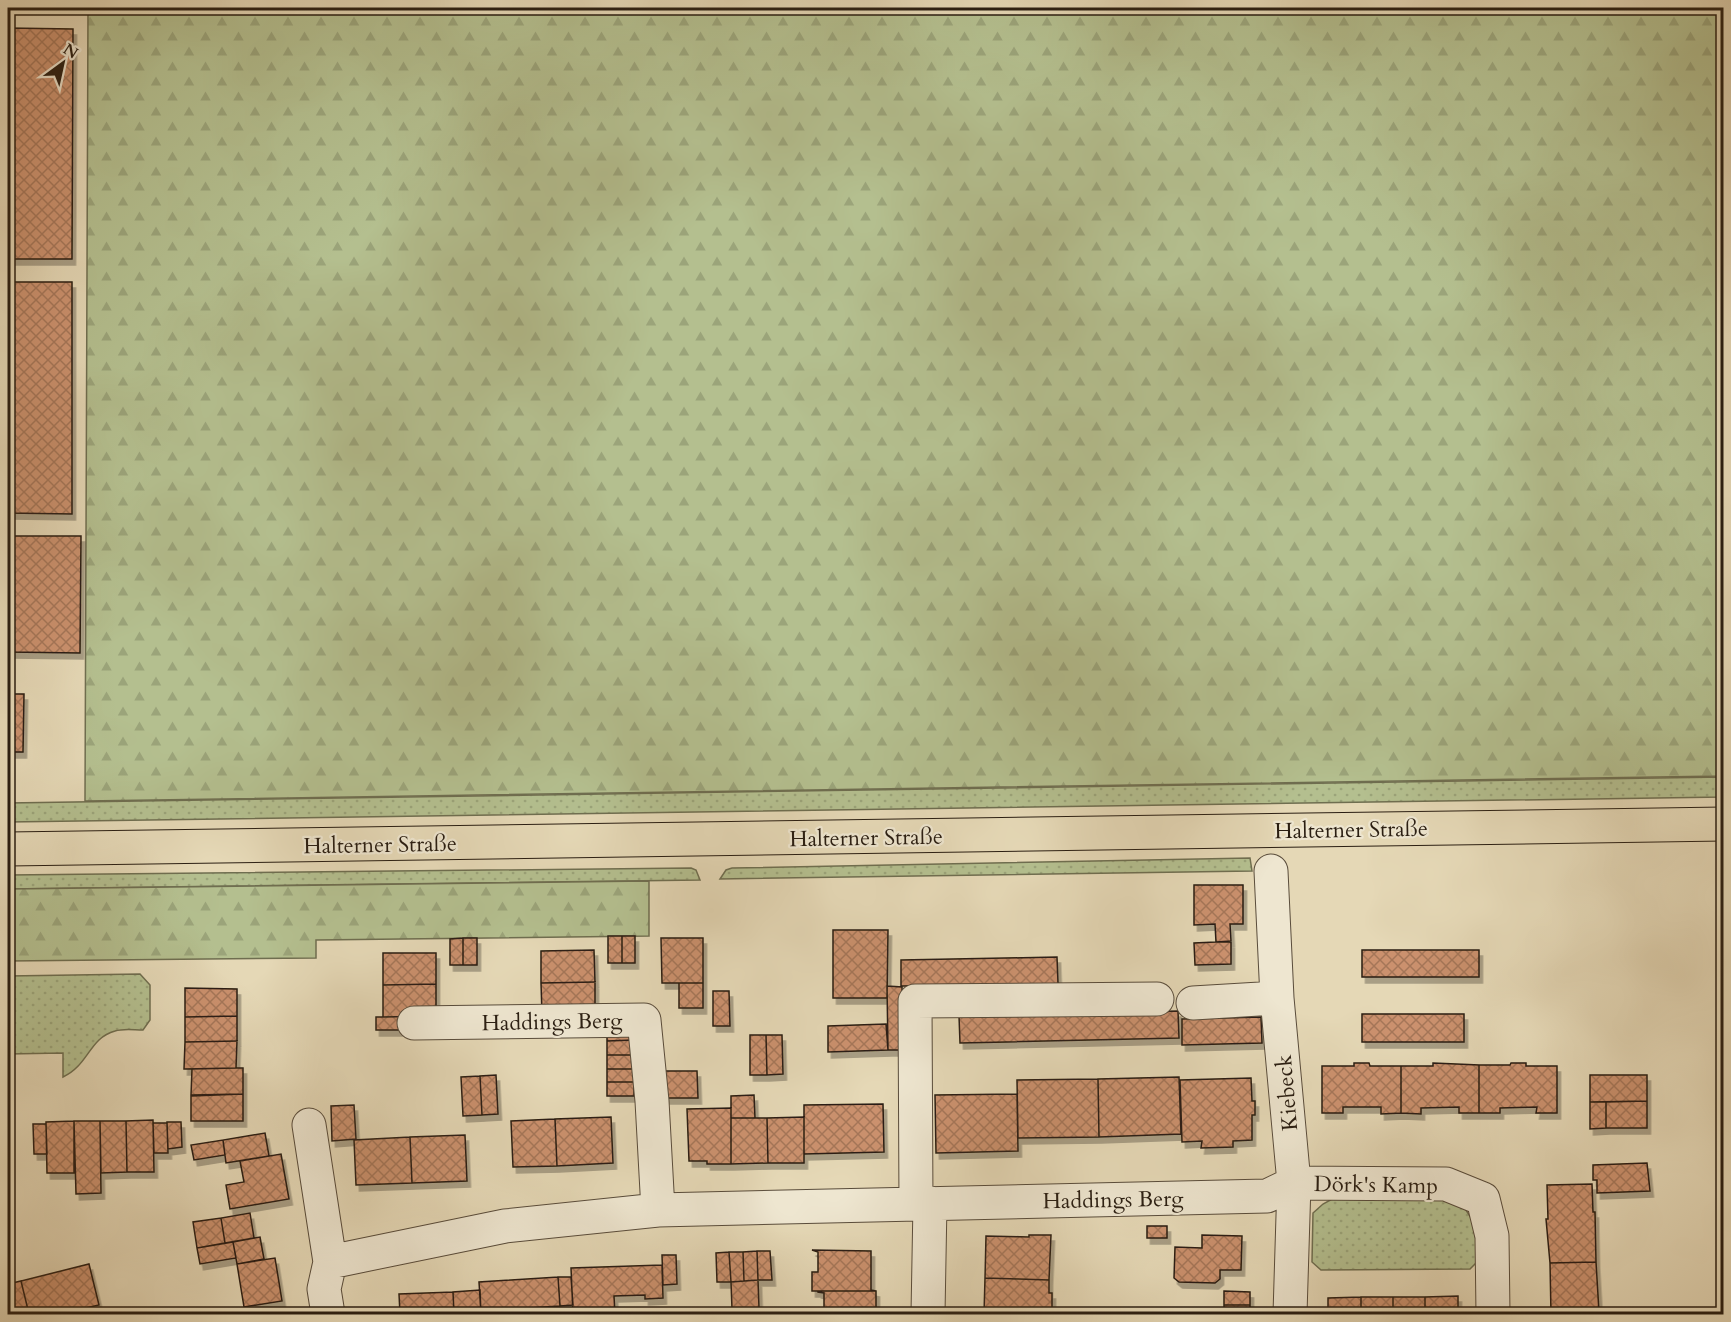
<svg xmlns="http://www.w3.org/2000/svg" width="1731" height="1322" viewBox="0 0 1731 1322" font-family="Cardo,serif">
<defs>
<pattern id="green-dots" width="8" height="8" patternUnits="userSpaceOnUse" patternTransform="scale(1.5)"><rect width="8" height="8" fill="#b4bf8f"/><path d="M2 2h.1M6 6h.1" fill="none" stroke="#9ba47a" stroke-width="1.8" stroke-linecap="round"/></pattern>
<pattern id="forest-firs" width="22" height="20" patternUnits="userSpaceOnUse" patternTransform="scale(1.5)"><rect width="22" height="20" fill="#b4bf8f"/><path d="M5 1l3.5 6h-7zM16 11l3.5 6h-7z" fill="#9ba47a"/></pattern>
<pattern id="building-cross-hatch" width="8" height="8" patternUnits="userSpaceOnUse" patternTransform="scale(1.5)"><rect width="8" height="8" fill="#cb916e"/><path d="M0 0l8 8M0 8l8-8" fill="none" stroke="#a57659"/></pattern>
<filter id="shadow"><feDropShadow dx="3.5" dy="6" stdDeviation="0" flood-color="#0004"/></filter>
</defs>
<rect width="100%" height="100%" fill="#e5d8b6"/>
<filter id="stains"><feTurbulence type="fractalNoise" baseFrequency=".00333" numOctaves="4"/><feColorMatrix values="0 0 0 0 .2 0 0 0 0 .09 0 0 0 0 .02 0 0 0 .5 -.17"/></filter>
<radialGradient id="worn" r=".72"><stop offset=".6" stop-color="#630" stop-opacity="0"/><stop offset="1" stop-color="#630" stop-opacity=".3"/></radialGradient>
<path fill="url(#green-dots)" stroke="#6f6e50" stroke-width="1.5" d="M1724 777 1723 797 8 822V803Z
M1250 858 1252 871 720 879 726 870 732 868Z
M691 868 696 870 700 880 8 889V875Z
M140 974 150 985V1020L143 1030C134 1030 124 1028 115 1031 89 1038 89 1065 63 1077V1053L8 1054V976Z
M1430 1194 1464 1207 1473 1221 1479 1260 1470 1269 1321 1270 1312 1262 1313 1213 1323 1204 1334 1198Z"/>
<path fill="url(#forest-firs)" stroke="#6f6e50" stroke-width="1.5" d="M88 8H1723V776L85 801Z
M649 881V936L316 940V958L8 961V889Z"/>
<path fill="url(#building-cross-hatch)" stroke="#2a1e12" stroke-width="1.5" filter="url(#shadow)" d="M8 28 73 29 72 259H8Z
M8 282H72V514L8 513Z
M8 536H81L80 653 8 652Z
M8 694H24L23 752H8Z
M1194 885H1243V924H1230L1231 941 1216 942 1215 924 1194 925Z
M833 930H888L887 998H833Z
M608 936H622V963H608Z
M622 936H635V963H622Z
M463 938V965H450V939Z
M463 938H477V965H463Z
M661 938H703V983H662Z
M1216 942H1231V964L1195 965 1194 943Z
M594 950 595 982 541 983V951Z
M1362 950H1479V977H1362Z
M383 953H436V984L383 985Z
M1057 957 1058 983 1060 984 901 986V960Z
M595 982V1014H542L541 983Z
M679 983H703V1008H679Z
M436 984V1016L383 1017V985Z
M887 986 902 987 903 1050H888Z
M185 988 237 989V1016L185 1017Z
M713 991H729L730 1026H713Z
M1178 1011 1179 1038 960 1043 959 1016Z
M1362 1014H1464V1042H1362Z
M237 1016V1041L185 1042V1017Z
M376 1017H404V1030H376Z
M1261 1017 1262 1043 1182 1045V1019Z
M886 1024 888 1050 828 1052V1026Z
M633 1027 634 1040 607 1041V1028Z
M750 1035H766L767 1075H750Z
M766 1035H782L783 1074 767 1075Z
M634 1040V1055H607V1041Z
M237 1041 236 1068 184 1069 185 1042Z
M607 1055H634V1069H607Z
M1354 1063H1369L1370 1066H1401V1113L1381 1114V1107H1343V1113H1322V1066H1354Z
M1433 1063 1479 1065V1113H1459V1107L1421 1108V1114L1401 1113V1066H1433Z
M1511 1063H1526V1066H1557V1113H1536L1537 1107 1500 1108V1113H1479V1065H1510Z
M236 1068H243V1094L191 1095 192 1069Z
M607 1069H634V1082H607Z
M662 1071H697L698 1098H666Z
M496 1075 498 1114 482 1115 480 1076Z
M1590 1075H1647V1101L1590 1102Z
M480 1076 482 1115 463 1116 461 1077Z
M1179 1077 1181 1134 1099 1137 1098 1079Z
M1251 1078 1252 1101H1255V1115H1252V1140L1233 1141V1147L1201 1148 1202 1141 1182 1142 1180 1080Z
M1098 1079 1099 1137 1018 1138 1017 1080Z
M607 1082H634V1096H607Z
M243 1094V1121H191V1096Z
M1017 1094 1018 1151 936 1153 935 1095Z
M754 1095 755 1118H731V1096Z
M1647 1101V1128H1606V1102Z
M1590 1102H1606V1128L1590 1129Z
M883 1104 884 1152 804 1154V1105Z
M354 1105 356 1139 332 1141 331 1106Z
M731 1108V1164H707V1161H689L687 1109Z
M611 1117 613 1163 557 1166 555 1119Z
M804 1117V1163H768L767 1118Z
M731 1118H767L768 1163 731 1164Z
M555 1119 557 1166 513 1167 511 1121Z
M153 1120 154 1172H127L126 1121Z
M74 1121V1173H47L46 1122Z
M74 1121H100L101 1193 76 1194Z
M100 1121H126L127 1172 101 1173Z
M167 1122H181L182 1147 168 1149Z
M153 1123H167L168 1153H154Z
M33 1124H46L47 1154H34Z
M265 1133 269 1156 226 1163 223 1140Z
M465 1135 467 1181 412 1183 410 1137Z
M410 1137 412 1183 356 1185 354 1140Z
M223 1140 225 1155 194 1160 191 1145Z
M281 1154 289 1199 230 1209 226 1185 244 1182 240 1161Z
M1647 1163 1650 1191 1597 1193V1180H1593V1165Z
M1592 1184 1593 1212H1595L1596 1262 1550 1263 1546 1219H1548L1547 1185Z
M250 1213 254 1238 225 1243 221 1218Z
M221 1218 225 1243 197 1248 193 1222Z
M1147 1226H1167V1238H1147Z
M1029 1235H1051L1049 1280 985 1278 986 1236 1029 1237Z
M1202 1235 1242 1236 1241 1270H1220V1279L1215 1283 1179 1282 1174 1278 1175 1247 1202 1248Z
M260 1237 264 1259 237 1264 233 1242Z
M233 1242 236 1258 200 1264 197 1248Z
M812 1250 871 1251V1290L876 1291H812V1272H818V1252Z
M757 1251 758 1280 744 1281 743 1252Z
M757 1251H770L772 1280H758Z
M729 1252 731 1282H717L716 1253Z
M729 1252H743L744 1281 731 1282Z
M662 1255H676L677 1284 663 1285Z
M275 1258 282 1301 244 1307 237 1264Z
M1596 1262 1599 1312 1597 1314H1551L1550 1263Z
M89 1264 99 1305 59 1314H29L21 1281Z
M662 1265 663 1298 645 1299V1295L614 1296 615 1314H573L571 1268Z
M558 1277 560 1306 530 1308V1314H481L479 1282Z
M558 1277H571L573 1305 560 1306Z
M985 1278 1049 1280V1293H1052V1310H1062V1314H984Z
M758 1280 759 1308 732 1309 731 1282Z
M21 1281 29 1314H8V1284Z
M480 1290 481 1314H454L453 1292Z
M818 1291H876V1314H818V1312L824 1311V1293L818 1292Z
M1224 1291 1250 1292V1305H1224Z
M453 1292 454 1314H400L399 1294Z
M1458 1296V1314H1425V1297Z
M1361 1297V1314H1328V1298Z
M1361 1297H1393V1314H1361Z
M1393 1297H1425V1314H1393Z
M1224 1305H1250V1314H1224Z"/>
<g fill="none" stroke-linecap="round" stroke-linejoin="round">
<g stroke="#594c3b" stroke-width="35">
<path id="minor" d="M1271 871 1277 998 1294 1183 1290 1314
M1193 1003 1277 998
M414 1023 644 1020 652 1101 658 1210
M309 1125 330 1262
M916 1204 915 1001 1157 999
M328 1314 324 1289 330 1262 505 1226 658 1210 1267 1196 1294 1183 1446 1184 1483 1199 1492 1236 1493 1314
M928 1314 930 1203"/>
</g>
<g stroke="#2a1e12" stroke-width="35">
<path id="major" d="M8 849 1724 824"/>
</g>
<use href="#minor" stroke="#eee6d0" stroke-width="33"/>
<use href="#major" stroke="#e5d8b6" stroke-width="33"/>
</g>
<g text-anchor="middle" stroke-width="4.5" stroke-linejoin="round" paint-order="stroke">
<g font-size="22" fill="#2a1e12" stroke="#eee6d0">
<text transform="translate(1351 829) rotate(-1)" y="8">Halterner Straße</text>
<text transform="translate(866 837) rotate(-1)" y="8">Halterner Straße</text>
<text transform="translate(380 844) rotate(-1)" y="8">Halterner Straße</text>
<text transform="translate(552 1021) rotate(-1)" y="8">Haddings Berg</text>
<text transform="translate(1286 1093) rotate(-95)" y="8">Kiebeck</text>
<text transform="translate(1376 1184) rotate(1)" y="8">Dörk's Kamp</text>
<text transform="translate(1113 1199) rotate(-1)" y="8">Haddings Berg</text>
</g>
</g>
<rect width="1731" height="1322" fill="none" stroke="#e5d8b6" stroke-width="30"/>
<rect x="9" y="9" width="1713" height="1304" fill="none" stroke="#2a1e12" stroke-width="3"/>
<rect x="15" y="15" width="1701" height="1292" fill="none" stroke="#2a1e12" stroke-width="1.5"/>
<g transform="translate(63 63) rotate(33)" stroke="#eee6d0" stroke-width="4.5" paint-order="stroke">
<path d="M0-4.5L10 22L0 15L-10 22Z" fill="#2a1e12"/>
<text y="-9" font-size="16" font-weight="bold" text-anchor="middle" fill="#2a1e12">N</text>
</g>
<rect width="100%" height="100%" filter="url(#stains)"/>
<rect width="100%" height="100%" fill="url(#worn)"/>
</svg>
